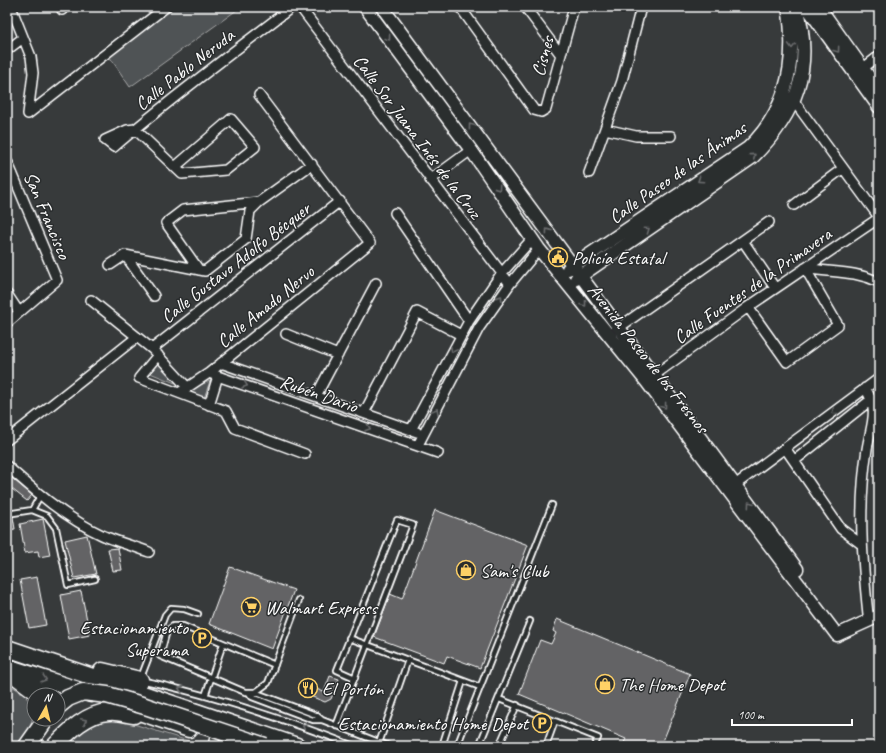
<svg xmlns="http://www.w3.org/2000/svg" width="886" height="753" viewBox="0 0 886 753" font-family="Caveat,sans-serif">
<rect width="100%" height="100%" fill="#373a3b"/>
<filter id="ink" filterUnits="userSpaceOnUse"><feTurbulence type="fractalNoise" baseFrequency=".025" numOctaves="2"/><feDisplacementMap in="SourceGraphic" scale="8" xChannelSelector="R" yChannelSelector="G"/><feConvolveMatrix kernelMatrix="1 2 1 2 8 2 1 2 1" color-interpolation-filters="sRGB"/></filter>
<g filter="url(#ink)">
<path fill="#505354" stroke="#a8a9aa" d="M170 7H241L130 87 107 53Z
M157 359 180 380 175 383 145 371Z
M210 381 204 398 187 390Z
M7 684C39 698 38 720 20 746H7Z
M92 719 127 722 205 746H65Z"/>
<path fill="#636465" stroke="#fff" d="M7 474 32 495 27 501 7 485Z
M435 510 528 545 480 668 447 656 444 663 374 637 390 594 402 599Z
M13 517 15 529 7 530V518Z
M43 519 50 555 39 557 38 551 25 553 20 524Z
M87 535 96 574 74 578 65 540Z
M118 548 122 570 113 571 108 549Z
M230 567 294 590 272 649 209 624Z
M37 577 46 625 29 628 20 580Z
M81 591 90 635 69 639 61 595Z
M557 619 690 674 661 746H622L626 739 519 694 540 640 551 644 556 633 553 631Z
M330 676 339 679 331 699 325 702 300 692 303 684 324 692Z"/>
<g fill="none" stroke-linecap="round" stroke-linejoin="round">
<g stroke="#fff" stroke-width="8">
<path id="lane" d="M40 496 32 510 47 516 56 528 68 585 95 579
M7 514 32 510
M198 614 184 609 171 608 165 615 140 680C213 695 284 719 354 746
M349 638 480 687
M275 665 183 626H173L167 631 160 656 245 692H254L316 715 322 720
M249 693 252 697 313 720H322L389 746
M253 694 268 683 299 600
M205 696 223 644
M499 699 598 738 594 746
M336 726C362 659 387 592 413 525L397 520 337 670 355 678
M378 746 408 660
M442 746 463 681
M457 746 552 505
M479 746 530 621
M499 746 517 705
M546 746 555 721"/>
</g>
<g stroke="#fff" stroke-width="12">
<path id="street" d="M11 7 31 57 33 73 28 114
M300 7 510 284
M460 7 534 110 541 112 546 109 574 7
M525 7 561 55
M62 10 66 7
M7 50 23 38
M862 69 879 56
M791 97 879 217
M28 114 166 7
M605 129 636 136H671
M175 167 231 119 255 147 226 170 182 174 135 129 127 130 105 140 114 147C171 98 232 53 292 7
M589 173 622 81 641 7
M430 180 471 150
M794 205 842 169
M395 213 469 321
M743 241 775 288
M125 255 154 296
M110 265 125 255 205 271 246 239 250 211 259 202 312 164
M805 268C832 273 853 270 879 282
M199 270 166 223 183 210 259 202
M7 294 19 312
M91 300 152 349 187 387
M748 307 787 362 838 325 805 268
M7 323 57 280 8 163
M614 331 769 222
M286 334 338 355
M152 349 340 201
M158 355 139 378 226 411 235 428 305 454
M221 363 417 432
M209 373 438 453
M649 379 748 307 879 218
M865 388C880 411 871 424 867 449 858 506 862 557 868 614
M179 393 209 373 370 243 259 95
M316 396 376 283
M209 405 218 376
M364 413 417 312 461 335
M411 430 469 321 501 274 532 239
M7 440 137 337
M418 445 479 328 510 284 539 249
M785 448 841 529 861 544
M794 461 872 399
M7 466C36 492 66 518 102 535 117 542 133 546 149 552
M731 488 878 379
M213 746 215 737"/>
</g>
<g stroke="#fff" stroke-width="15">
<path id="secondary" d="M365 7 471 150 539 249 646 381 837 635
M382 7 797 569
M807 7 879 107
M819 7 879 91
M568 269 748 148C788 110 797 60 788 7
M576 279 753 157C797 113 814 68 797 7
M837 635 879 616"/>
</g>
<g stroke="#fff" stroke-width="19">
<path id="highway" d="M7 648 297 746
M7 667 91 694
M102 671 140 680
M13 674 41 695
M122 706 189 729
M27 746 46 719
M55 746C69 731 87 713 109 712 117 711 126 714 134 715"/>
</g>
<use href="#lane" stroke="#2a2d2e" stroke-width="4.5"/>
<use href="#street" stroke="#2a2d2e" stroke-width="9"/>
<use href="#secondary" stroke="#2a2d2e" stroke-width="12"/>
<use href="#highway" stroke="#2a2d2e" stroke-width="16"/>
<g stroke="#fff" stroke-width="19" stroke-linecap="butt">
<path id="highway-bridge" d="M58 706 68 698 83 692 107 695 145 706 265 746"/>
</g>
<use href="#highway-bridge" stroke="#2a2d2e" stroke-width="16"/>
</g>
<defs><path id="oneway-chevron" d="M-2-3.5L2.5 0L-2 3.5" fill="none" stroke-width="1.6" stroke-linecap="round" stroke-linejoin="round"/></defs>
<g stroke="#6a6c6d">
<use href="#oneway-chevron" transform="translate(388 38) rotate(53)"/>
<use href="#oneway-chevron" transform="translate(792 46) rotate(91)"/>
<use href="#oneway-chevron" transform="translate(837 50) rotate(54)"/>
<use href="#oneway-chevron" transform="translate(471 126) rotate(-127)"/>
<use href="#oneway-chevron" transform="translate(753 156) rotate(-40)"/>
<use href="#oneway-chevron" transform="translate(700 180) rotate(146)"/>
<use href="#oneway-chevron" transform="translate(498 188) rotate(55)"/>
<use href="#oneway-chevron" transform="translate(647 230) rotate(-35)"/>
<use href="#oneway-chevron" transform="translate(548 231) rotate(-126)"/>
<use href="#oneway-chevron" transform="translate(500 298) rotate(-55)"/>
<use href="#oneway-chevron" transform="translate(584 304) rotate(52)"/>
<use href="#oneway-chevron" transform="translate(453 350) rotate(118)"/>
<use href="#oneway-chevron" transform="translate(245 385) rotate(19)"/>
<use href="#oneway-chevron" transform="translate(664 406) rotate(53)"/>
<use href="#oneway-chevron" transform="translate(436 411) rotate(-62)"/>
<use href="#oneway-chevron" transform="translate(834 412) rotate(143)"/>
<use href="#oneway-chevron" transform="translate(368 428) rotate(19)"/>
<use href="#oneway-chevron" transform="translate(750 504) rotate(-126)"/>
<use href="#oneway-chevron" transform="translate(44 679) rotate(18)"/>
<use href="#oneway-chevron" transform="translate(181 689) rotate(-165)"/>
<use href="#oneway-chevron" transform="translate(84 721) rotate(-27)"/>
<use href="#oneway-chevron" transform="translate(305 727) rotate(-159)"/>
</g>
</g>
<defs>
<g id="civic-ring" transform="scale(1)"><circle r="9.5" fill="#2a2d2e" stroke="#ffd166" stroke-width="1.5"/><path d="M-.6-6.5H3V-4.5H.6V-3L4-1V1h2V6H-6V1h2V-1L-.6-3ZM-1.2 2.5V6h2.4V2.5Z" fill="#ffd166"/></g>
<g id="shop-ring" transform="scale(1)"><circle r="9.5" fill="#2a2d2e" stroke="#ffd166" stroke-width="1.5"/><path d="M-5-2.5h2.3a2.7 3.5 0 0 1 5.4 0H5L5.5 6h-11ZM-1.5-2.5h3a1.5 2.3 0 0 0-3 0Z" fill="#ffd166"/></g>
<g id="supermarket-ring" transform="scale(1)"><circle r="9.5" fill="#2a2d2e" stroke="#ffd166" stroke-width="1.5"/><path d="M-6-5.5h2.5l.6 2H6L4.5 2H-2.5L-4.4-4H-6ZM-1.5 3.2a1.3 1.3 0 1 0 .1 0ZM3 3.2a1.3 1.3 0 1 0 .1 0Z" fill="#ffd166"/></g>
<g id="parking-ring" transform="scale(1)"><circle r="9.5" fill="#2a2d2e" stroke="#ffd166" stroke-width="1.5"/><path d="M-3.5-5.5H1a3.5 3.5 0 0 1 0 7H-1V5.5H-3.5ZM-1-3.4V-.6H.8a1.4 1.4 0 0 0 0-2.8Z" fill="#ffd166"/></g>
<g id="restaurant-ring" transform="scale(1)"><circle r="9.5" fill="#2a2d2e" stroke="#ffd166" stroke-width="1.5"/><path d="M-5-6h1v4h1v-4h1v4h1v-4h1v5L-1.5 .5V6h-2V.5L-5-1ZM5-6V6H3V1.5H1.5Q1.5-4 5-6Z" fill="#ffd166"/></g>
</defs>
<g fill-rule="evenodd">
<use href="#civic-ring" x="558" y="257"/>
<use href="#shop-ring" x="466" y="570"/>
<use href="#supermarket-ring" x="251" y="607"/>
<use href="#parking-ring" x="202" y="638"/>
<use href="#shop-ring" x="605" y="684"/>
<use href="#restaurant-ring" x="308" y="688"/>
<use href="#parking-ring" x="542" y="723"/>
</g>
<g text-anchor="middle" stroke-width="3" stroke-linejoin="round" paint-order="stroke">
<g font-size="19" fill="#fff" stroke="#2a2d2e">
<text transform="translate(542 56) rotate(-75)" y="7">Cisnes</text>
<text transform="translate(184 69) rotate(-38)" y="7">Calle Pablo Neruda</text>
<text transform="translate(418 136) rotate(53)" y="7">Calle Sor Juana Inés de la Cruz</text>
<text transform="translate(677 172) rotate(-35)" y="7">Calle Paseo de las Ánimas</text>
<text transform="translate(48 215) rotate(67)" y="7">San Francisco</text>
<text transform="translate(235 262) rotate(-38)" y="7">Calle Gustavo Adolfo Bécquer</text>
<text transform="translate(752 285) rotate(-35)" y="7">Calle Fuentes de la Primavera</text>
<text transform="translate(265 306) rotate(-39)" y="7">Calle Amado Nervo</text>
<text transform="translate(649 358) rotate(52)" y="7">Avenida Paseo de los Fresnos</text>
<text transform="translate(319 393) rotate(19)" y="7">Rubén Darío</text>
</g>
<g font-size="19" fill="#fff" stroke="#2a2d2e" text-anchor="start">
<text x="572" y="264">Policía Estatal</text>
<text x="480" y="577">Sam's Club</text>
<text x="265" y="614">Walmart Express</text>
<text x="188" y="634" text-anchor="end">Estacionamiento<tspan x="188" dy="22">Superama</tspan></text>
<text x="619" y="691">The Home Depot</text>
<text x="322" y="695">El Portón</text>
<text x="528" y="730" text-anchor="end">Estacionamiento Home Depot</text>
</g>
</g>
<rect width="886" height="753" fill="none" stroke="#2a2d2e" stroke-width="24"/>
<rect x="12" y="12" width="862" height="729" fill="none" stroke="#fff" stroke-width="1.5" filter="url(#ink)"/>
<g transform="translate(46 707) rotate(8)"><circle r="19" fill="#2a2d2e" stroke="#7f8182"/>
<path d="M0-3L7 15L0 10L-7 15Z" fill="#ffd166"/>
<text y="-6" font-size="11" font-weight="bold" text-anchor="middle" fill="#ffffff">N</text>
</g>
<path d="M732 719v6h120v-6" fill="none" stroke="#ffffff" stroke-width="2"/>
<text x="738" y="719" font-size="12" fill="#ffffff" stroke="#2a2d2e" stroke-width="3" paint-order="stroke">100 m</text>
</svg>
